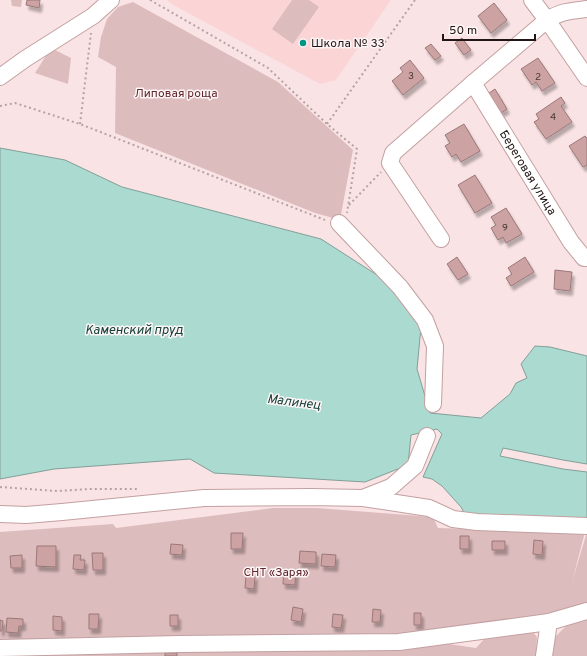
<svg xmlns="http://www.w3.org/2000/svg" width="587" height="656" viewBox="0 0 587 656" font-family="Overpass,sans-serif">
<defs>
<filter id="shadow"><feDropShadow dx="2.5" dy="4.5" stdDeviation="1" flood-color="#0004"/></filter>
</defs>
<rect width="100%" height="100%" fill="#fae3e4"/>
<path fill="#fbd5d6" d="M167 0H391L336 80 320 84 175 6Z"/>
<path fill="#ddbcbd" d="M11 0H22L21 7 12 6Z
M292 0H309L319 7 293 44 272 29Z
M133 2 278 82 353 150 340 220 315 213 115 133 116 67 98 57 101 37 107 19 118 7Z
M51 48 71 58 68 84 35 73Z
M273 508H317L433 517 438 528 585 532 572 582 587 532V606L564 612 398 635 0 641V532L113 524 116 528Z
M587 617V656H550L553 639 568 624Z
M532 631 537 637 536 656H0V652L395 649 449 644 476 648 486 637Z"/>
<path fill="#abdad0" stroke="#829f98" d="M0 148 65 160 122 187 321 239 388 282 421 327 417 369 430 413 481 418 510 394 516 383 527 378 521 364 535 346 550 347 587 356V464L563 460 503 448 500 456 563 469 587 472V520L467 518 461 507 442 486 432 479 423 477 442 434 437 429 411 435 408 465 365 482 214 473 190 459 54 469 0 479Z"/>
<path fill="#cda2a3" stroke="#9a7879" filter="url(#shadow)" d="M27 0H40L39 8 26 5Z
M494 3 507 20 491 33 478 16Z
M462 38 471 50 464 55 455 43Z
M431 44 441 56 435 60 425 48Z
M538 58 555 83 542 91 536 82 532 85 521 69Z
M410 60 424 78 403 95 392 81 403 72 400 68Z
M495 89 507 109 501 113 489 93Z
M561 97 565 103 561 106 572 122 546 139 534 122 539 119 536 114Z
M464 124 480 151 461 162 456 154 452 157 445 146 450 143 445 135Z
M585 136 587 138V165L583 167 569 146Z
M475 175 492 203 475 213 458 185Z
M506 208 522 234 506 243 503 237 498 240 491 228 496 225 491 217Z
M457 257 468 274 458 280 447 264Z
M525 257 534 272 511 286 506 278 512 274 508 268Z
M555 270 572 272 570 291 554 289Z
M231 533H243L242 549H231Z
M460 536H469V549H460Z
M534 540 543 541 542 555 533 554Z
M492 541H505V550H492Z
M171 544 183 545 182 555 170 554Z
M37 546H56V567L36 566Z
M300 551 316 552V564L299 563Z
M92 553H103V570H93Z
M322 554 336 555 335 567 321 566Z
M22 555V568H11L10 556Z
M74 555H81L80 560H85L84 570 73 569Z
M284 570 296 571 295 585 283 584Z
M246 575 255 576 254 589 245 588Z
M293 607 303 609 301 622 291 620Z
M373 609 381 610 380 622H372Z
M414 613H421V625H414Z
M89 614H99L98 629H89Z
M333 614 343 615 341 628 332 627Z
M170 615H178V626H170Z
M53 616 62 617V631L53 630Z
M7 618 23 619V626H19L18 633 6 632Z
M0 620 3 621 2 631H0Z
M165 653H177V656H165Z"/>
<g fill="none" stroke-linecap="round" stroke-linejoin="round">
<g stroke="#c3a0a1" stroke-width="18">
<g id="minor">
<path d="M532 0 547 20 587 78"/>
<path d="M0 77 25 59 93 16 111 0"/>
<path id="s1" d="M473 83 571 242 584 258H587"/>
<path d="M339 223 400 287 425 320 435 346 433 404"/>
<path d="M441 239 390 163 393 153 473 83 547 20C562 11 570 11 587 9"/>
<path d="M363 498 391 487 415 466 427 436"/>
<path d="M0 514 26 515 62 512 204 498 311 497 363 498 429 508 453 519 477 522 587 526"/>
<path d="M0 648 180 644 399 642 549 622"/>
<path d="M544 656 549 622 587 611"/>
</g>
</g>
<path stroke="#b5a2a2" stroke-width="2" stroke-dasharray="2 3" stroke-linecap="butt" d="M150 0 268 68 327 124 357 149 347 213
M0 106 15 103 80 124 325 220
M80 124 91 33
M327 124 415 0
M349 205 381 172
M0 487 57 491 89 489H139"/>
<use href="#minor" stroke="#fff" stroke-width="16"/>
</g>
<circle fill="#039583" stroke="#fdf5f5" stroke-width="1.5" cx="303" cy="43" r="4"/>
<g text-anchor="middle" stroke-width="3" stroke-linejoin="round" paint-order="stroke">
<g font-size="10" fill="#4d3838">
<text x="411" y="79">3</text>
<text x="538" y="80">2</text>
<text x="553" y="120">4</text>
<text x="505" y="231">9</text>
</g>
<g font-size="12" fill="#221515" stroke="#fdf5f5" text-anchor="start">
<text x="311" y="47">Школа № 33</text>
</g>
<g font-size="12" fill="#60282e" stroke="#fdf5f5">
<text x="176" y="97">Липовая роща</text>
<text x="276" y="576">СНТ «Заря»</text>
</g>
<g font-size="12" fill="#221515" stroke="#fdf5f5">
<text dy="4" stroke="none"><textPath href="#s1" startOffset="105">Береговая улица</textPath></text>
</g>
<g font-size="13" font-style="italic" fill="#154039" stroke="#fdf5f5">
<text x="134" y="334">Каменский пруд</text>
<text transform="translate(294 401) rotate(7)" y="5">Малинец</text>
</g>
</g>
<path d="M443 34v6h92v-6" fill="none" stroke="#221515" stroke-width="2"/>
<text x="449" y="34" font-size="12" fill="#221515" stroke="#fdf5f5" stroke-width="3" paint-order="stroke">50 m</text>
</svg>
